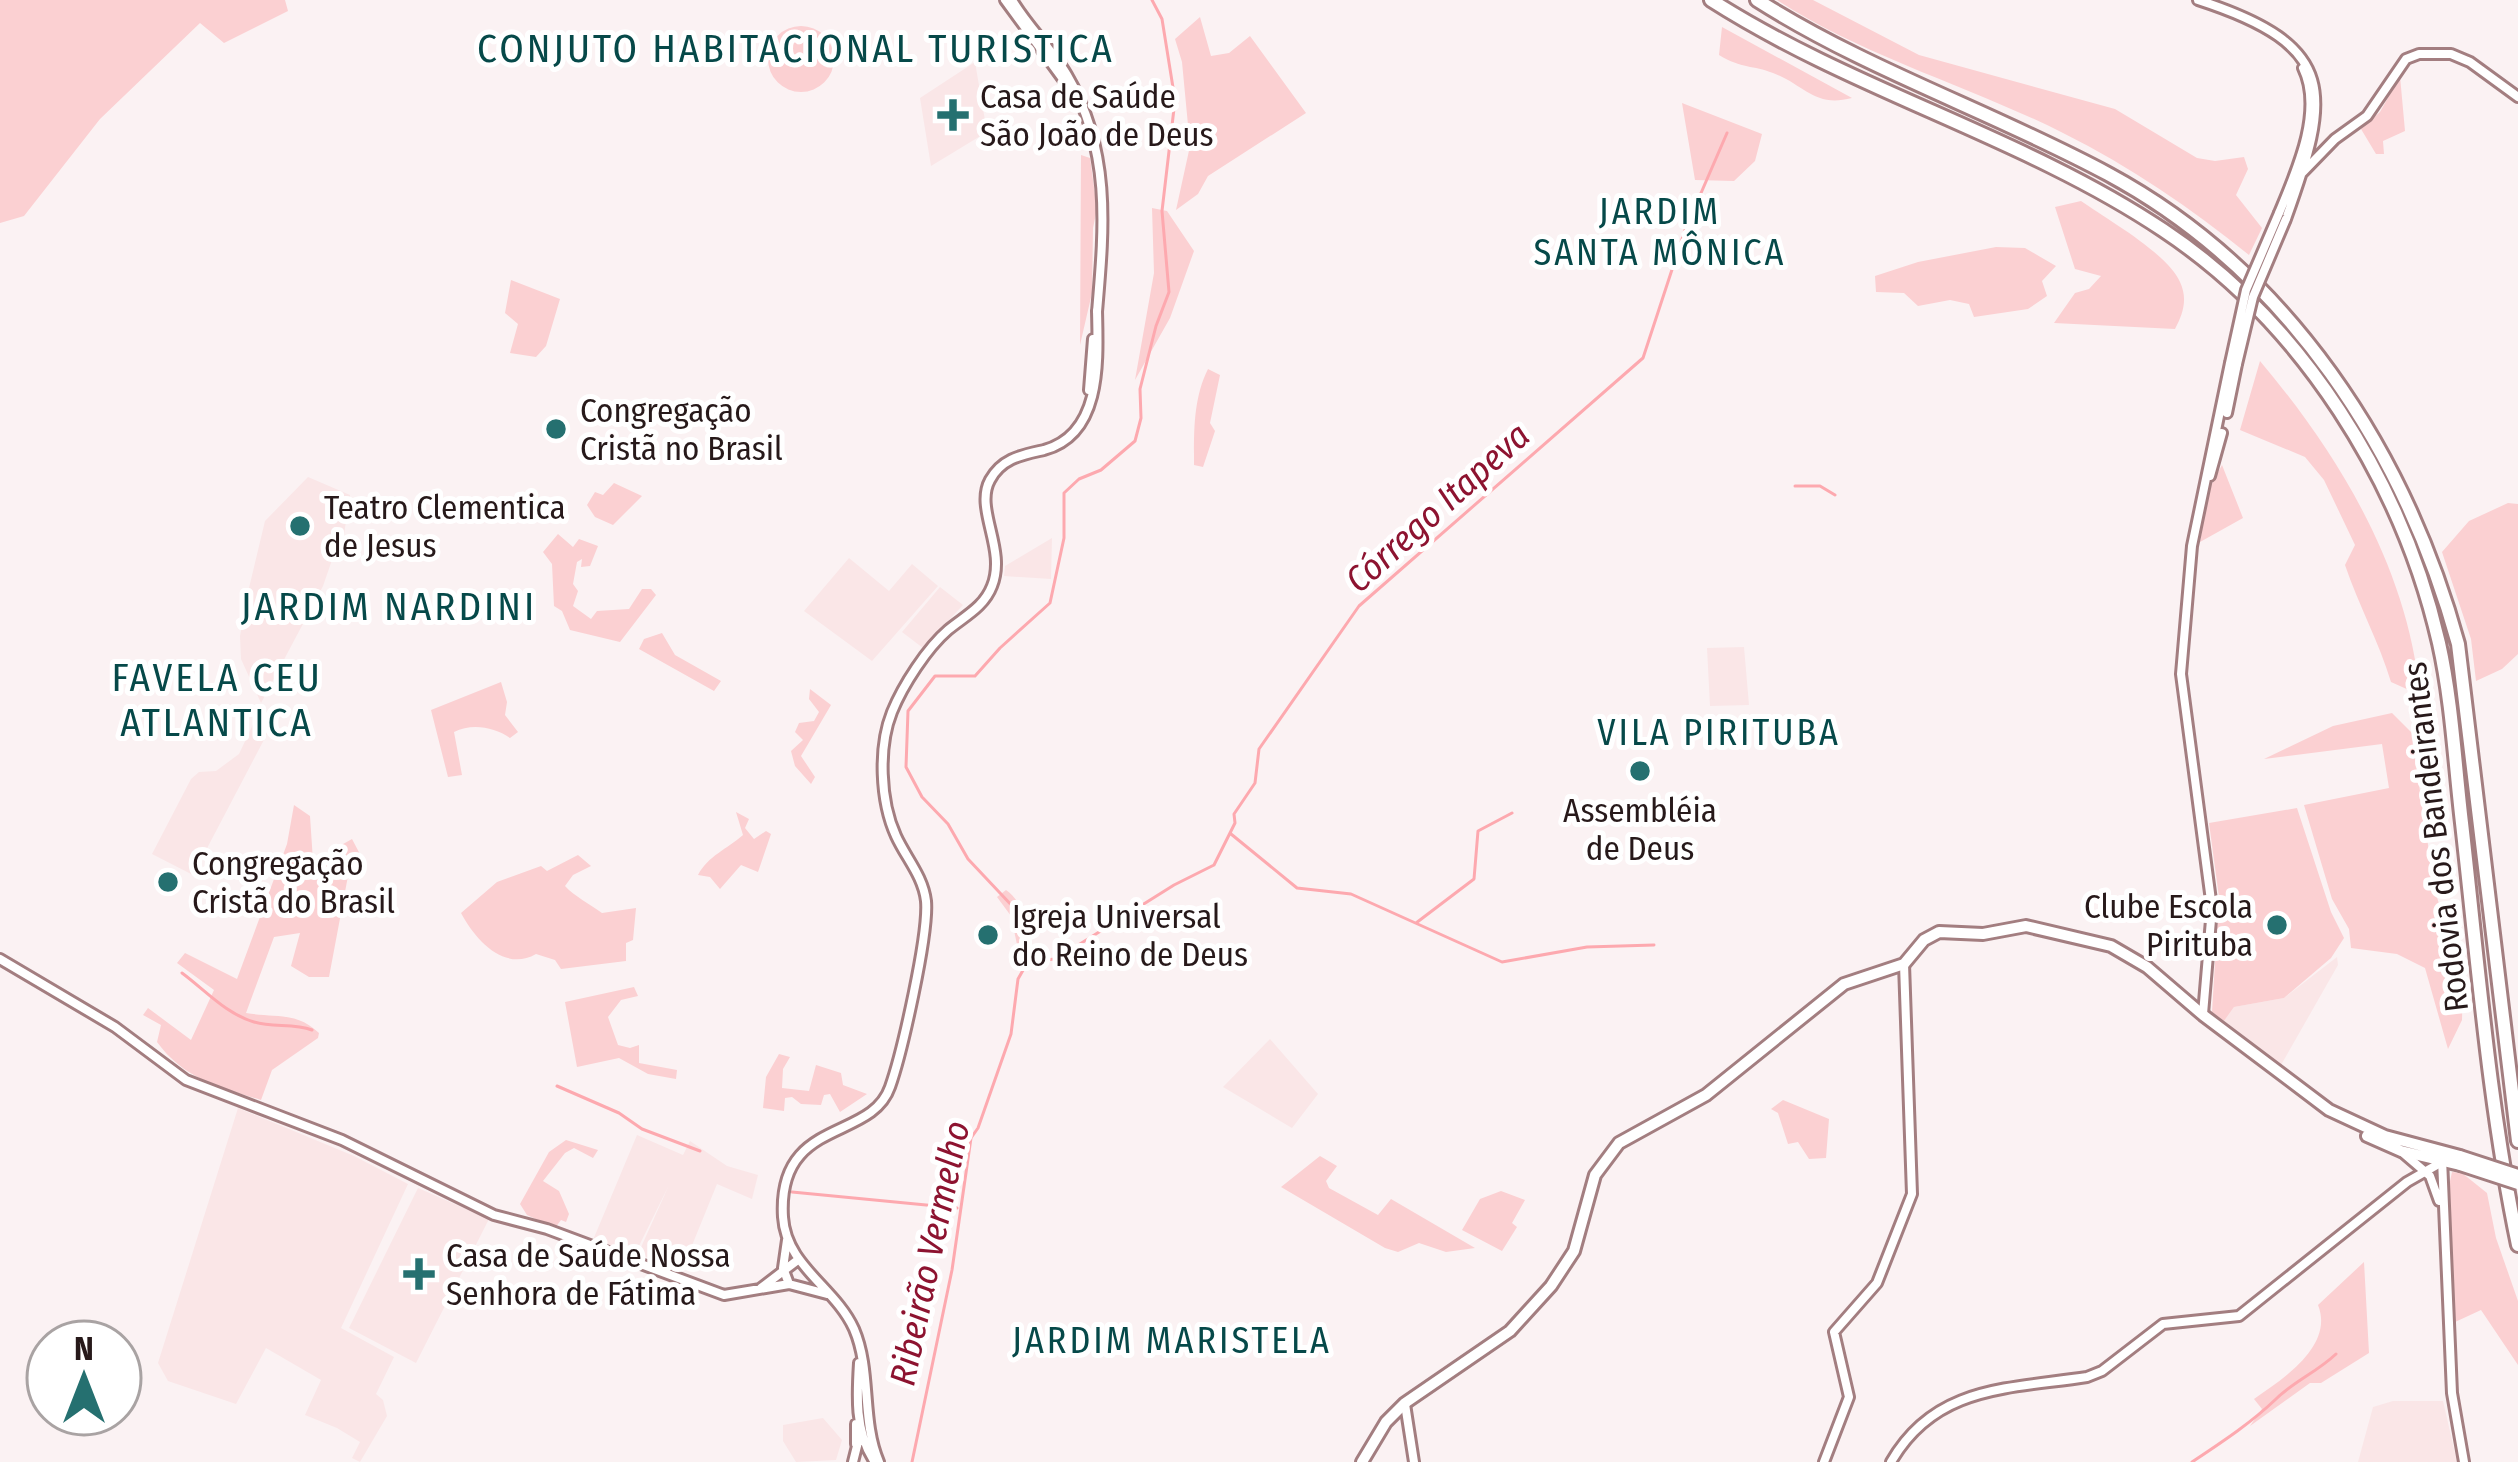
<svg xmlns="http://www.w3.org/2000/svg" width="2518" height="1462" viewBox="0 0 2518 1462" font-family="'Fira Sans Condensed',sans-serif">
<rect width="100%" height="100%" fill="#fbf2f3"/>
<path fill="#fae6e7" d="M975 62 987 132 931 166 920 98Z
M308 477 350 495 340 561 332 560 323 586 261 703 241 659 240 636 249 588 265 521Z
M1052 538 1051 579 1004 576 1005 566Z
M849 558 889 591 912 564 938 586 872 661 804 611Z
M940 587 963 605 923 648 902 632Z
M1744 647 1749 705 1710 706 1707 648Z
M257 716 267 734 193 875 152 854 191 779 199 772 216 771 239 754Z
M2337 957 2338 965 2281 1065 2224 1021 2234 1007 2284 998Z
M1270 1039 1318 1094 1292 1128 1223 1087Z
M238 1108 354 1156 408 1184 341 1328 394 1357 376 1394 383 1400 387 1416 360 1462 352 1458 360 1442 337 1428 305 1415 321 1380 266 1348 236 1404 168 1381 158 1363Z
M637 1135 683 1155 690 1141 727 1166 758 1175 752 1199 717 1184 682 1270 638 1254 669 1185 635 1254 593 1240Z
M418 1188 489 1219 416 1363 349 1328Z
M2393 1401H2443L2457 1462H2358L2373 1407Z
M823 1418 842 1440 836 1460 796 1462 783 1441V1425Z"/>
<path fill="#fbd0d2" d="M0 0H285L288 11 224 43 200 23 100 119 24 216 0 223Z
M1777 0H1813L1919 55 2115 109 2197 158 2215 161 2244 157 2248 169 2236 195 2262 228 2249 255C2191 208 2131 167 2063 133 1970 86 1865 57 1777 0Z
M1200 17 1211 56 1229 53 1250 36 1306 113 1208 176 1198 194 1176 210 1190 146 1182 62 1175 39Z
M768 59a33 33 0 1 1 66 0a33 33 0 1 1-66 0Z
M1722 27 1852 98C1814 108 1805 85 1773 73 1753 65 1742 69 1719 55Z
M2400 76 2405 131 2383 141 2384 154H2376L2361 129 2380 112Z
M1682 103 1762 134 1755 161 1734 181 1695 180Z
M1081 155 1090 158 1097 209 1093 228 1092 293 1080 345Z
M2081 201C2108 220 2167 253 2180 282 2188 299 2183 314 2175 329L2054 323 2075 293 2089 289 2101 276 2075 269 2055 207Z
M1152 208 1167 211 1194 251 1170 318 1135 380 1154 273Z
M1996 247 2025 248 2056 266 2042 281 2047 296 2028 309 1974 317 1969 304 1950 300 1918 306 1904 293 1876 292 1875 276 1918 262Z
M511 280 560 299 546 346 536 357 510 353 518 324 505 313Z
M2260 361C2340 456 2408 569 2420 695L2391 682C2379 642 2359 606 2345 565L2355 545 2324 480 2305 457 2240 430Z
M1208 369 1220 375 1210 423 1215 431 1203 467 1194 465C1194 432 1193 399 1208 369Z
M2222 465 2243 518 2200 542 2208 491Z
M614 483 642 496 613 525 595 517 587 505 595 492 603 495Z
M2508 503 2518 504V654L2502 669 2476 681 2471 639 2442 552 2469 521Z
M558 534 573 547 579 539 598 546 590 566 581 567 582 559 577 562 573 584 578 591 573 606 591 619 597 611 629 609 642 589H651L656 595 620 642 570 630 562 611 554 606 552 564 543 552Z
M662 633 675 655 721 681 714 691 639 649 644 639Z
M501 682 507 702 505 715 518 732 510 738C494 727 472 723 454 732L462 775 448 777 431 710Z
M810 689 831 705 801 756 815 777 811 784 795 766 791 751 803 740 795 732 799 723 814 721 819 712 809 699Z
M2392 713 2411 732 2435 891 2463 980 2462 1020 2448 1049 2425 968 2397 954 2351 948 2349 929 2332 899 2304 805 2389 788 2382 744 2264 759 2333 726Z
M294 805 310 816 313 861 352 839 362 858 351 860 329 977H309L291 966 300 933 274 937 246 1013C274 1018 296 1011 319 1033L318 1038 272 1070 261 1100C219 1087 184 1079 157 1042L161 1025 143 1015 148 1008 191 1040 214 990 177 963 185 953 237 979 287 844Z
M2297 808 2331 912 2344 938 2331 958 2284 998 2234 1007 2224 1021 2212 1012 2219 897 2209 823Z
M736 812 749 819 745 828 754 839 766 831 771 834 758 872 741 865 720 889 710 877 698 875C708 856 727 849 743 835Z
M578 855 591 866 573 875 565 886C574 896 590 904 602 913L636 908 633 940 626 943V961L561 969 555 960 536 954C505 972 476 941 461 913L497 882 541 866 547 871Z
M1006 890C1023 902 1033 930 1029 951L1019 954 1011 916 997 897Z
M634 987 638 996 621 1000 608 1017 618 1045 630 1048 639 1045V1063L677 1070 676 1079 648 1074 619 1058 577 1067 565 1002Z
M779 1054 790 1057 783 1069 782 1088 809 1091 816 1065 841 1073 843 1085 867 1094 840 1112 830 1094 824 1095 821 1105 801 1104 792 1097 785 1098 784 1111 763 1108 766 1077Z
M1783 1100 1829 1119 1826 1158 1809 1159 1798 1142 1788 1144 1778 1113 1771 1109Z
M566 1140 598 1150 593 1158 574 1148 565 1153 543 1181 559 1191 569 1214 566 1222 561 1220 555 1228 527 1215 520 1204 549 1152Z
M1320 1156 1337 1166 1326 1181 1329 1188 1378 1215 1391 1199 1475 1248 1446 1252 1419 1243 1398 1252 1385 1248 1281 1187Z
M2452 1172 2462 1173 2487 1193 2496 1238 2518 1301V1365L2481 1310 2453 1323 2447 1195Z
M1501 1191 1525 1200 1512 1223 1517 1227 1502 1251 1462 1230 1480 1199Z
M2364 1262 2369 1353 2321 1383H2310L2250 1426 2262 1409 2254 1399C2285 1378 2334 1345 2318 1305Z"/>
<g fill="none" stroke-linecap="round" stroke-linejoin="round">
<path stroke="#fda9af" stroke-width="3" d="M1795 486H1820L1835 495
M1231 834 1297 888 1351 894 1502 962 1587 947 1654 945
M1416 923 1474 879 1478 831 1512 813
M1029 961 1056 959 1174 885 1214 865 1235 823 1234 814 1255 783 1259 749 1359 606 1643 358 1685 230 1727 133
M182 973C205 990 226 1014 254 1022 273 1028 293 1023 312 1030
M557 1086 619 1113 642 1129 700 1151
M792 1192 957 1208
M912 1462 952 1270 971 1138 978 1128 1011 1034 1018 979 1026 965V937L1016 910 968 859 948 824 922 797 906 767 908 711 935 676H975L1000 648 1050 603 1064 538V493L1079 479 1101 470 1135 441 1141 418 1140 389 1156 326 1169 292 1162 211 1175 100 1162 19 1152 0
M2192 1462C2222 1442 2251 1423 2276 1399 2293 1382 2317 1372 2336 1354"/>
<g stroke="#a37e80" stroke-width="14">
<path id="tertiary" d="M2198 0C2340 46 2331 94 2286 219
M2302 173 2335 139 2367 116 2406 59 2419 54H2451L2470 62 2518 97
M2279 213C2296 172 2324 111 2303 68
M2227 413 2237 364
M2210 476 2222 433
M2203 1014 2212 908 2181 674 2192 546 2230 363
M1405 1404 1414 1462
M1891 1462C1935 1385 2009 1389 2087 1377L2102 1371 2163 1324 2239 1316 2407 1182 2442 1162"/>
</g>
<g stroke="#a37e80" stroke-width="14">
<path id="secondary" d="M1005 0 1068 86
M1012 0C1028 27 1051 48 1067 75 1112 151 1104 229 1097 312
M1089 390 1093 339
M0 959 115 1027 186 1080 342 1140 494 1215 547 1229 724 1295 789 1284 827 1294
M2402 1152 2430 1176 2439 1201
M2442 1159 2452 1393 2464 1462
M787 1240 783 1268 789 1284
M761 1288 799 1259
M859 1363C857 1395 855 1431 873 1459
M856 1444V1424
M853 1462 858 1442
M879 1462C861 1420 872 1371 854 1329 835 1287 786 1266 783 1217 777 1117 871 1142 890 1087 902 1053 929 934 926 901 923 876 906 858 896 836 880 801 878 747 892 712 903 685 927 648 948 630 965 616 984 607 992 586 1007 549 974 509 990 480 1002 458 1022 455 1044 450 1103 434 1098 359 1097 310
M1824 1462 1849 1397 1834 1332 1877 1283 1912 1194 1904 964"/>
</g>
<g stroke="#a37e80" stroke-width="16">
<path id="primary" d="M2367 1136 2401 1151 2460 1165
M1362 1462 1386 1422 1405 1403 1510 1331 1551 1286 1574 1251 1595 1175 1619 1143 1706 1095 1844 984 1904 964 1924 940 1939 932 1983 934 2026 926 2111 946 2147 967 2203 1015 2329 1110 2385 1136 2460 1156"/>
</g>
<g stroke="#a37e80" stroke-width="18">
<path id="motorway" d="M1711 0C1855 92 2024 137 2163 230 2303 323 2402 482 2439 643 2452 701 2455 764 2462 823 2478 964 2489 1106 2518 1245
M1757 0C1867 70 1993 112 2108 174 2288 271 2405 451 2458 644L2518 1141"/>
</g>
<use href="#tertiary" stroke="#fff" stroke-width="8"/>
<use href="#secondary" stroke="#fff" stroke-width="8"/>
<use href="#primary" stroke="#fff" stroke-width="10"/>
<use href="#motorway" stroke="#fff" stroke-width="12"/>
<g stroke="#a37e80" stroke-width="14" stroke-linecap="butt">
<path id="tertiary-bridge" d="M2230 363 2246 290 2279 213
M2237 364 2253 297 2286 219"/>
</g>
<g stroke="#a37e80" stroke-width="16" stroke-linecap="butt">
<path id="primary-bridge" d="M2460 1156 2518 1175
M2460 1165 2518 1184"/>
</g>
<use href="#tertiary-bridge" stroke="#fff" stroke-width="8"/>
<use href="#primary-bridge" stroke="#fff" stroke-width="10"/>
</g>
<g fill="#257070" stroke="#fff" stroke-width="4.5">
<path d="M947 97h12v12h12v12h-12v12h-12v-12h-12v-12h12z"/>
<circle cx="556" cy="429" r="12"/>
<circle cx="300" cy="526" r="12"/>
<circle cx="1640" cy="771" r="12"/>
<circle cx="168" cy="882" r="12"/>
<circle cx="2277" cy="925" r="12"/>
<circle cx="988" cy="935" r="12"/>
<path d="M413 1256h12v12h12v12h-12v12h-12v-12h-12v-12h12z"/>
</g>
<g text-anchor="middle" stroke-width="10" stroke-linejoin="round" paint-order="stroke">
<g font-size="33" fill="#27191a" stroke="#fff" text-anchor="start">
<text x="980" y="108">Casa de Saúde<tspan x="980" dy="38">São João de Deus</tspan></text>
<text x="580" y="422">Congregação<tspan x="580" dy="38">Cristã no Brasil</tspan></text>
<text x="324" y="519">Teatro Clementica<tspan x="324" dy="38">de Jesus</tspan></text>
<text x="1640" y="822" text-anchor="middle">Assembléia<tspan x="1640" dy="38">de Deus</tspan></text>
<text x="192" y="875">Congregação<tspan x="192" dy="38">Cristã do Brasil</tspan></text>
<text x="2253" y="918" text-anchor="end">Clube Escola<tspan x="2253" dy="38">Pirituba</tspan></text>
<text x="1012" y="928">Igreja Universal<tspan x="1012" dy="38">do Reino de Deus</tspan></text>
<text x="446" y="1267">Casa de Saúde Nossa<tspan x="446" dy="38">Senhora de Fátima</tspan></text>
</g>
<g font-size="33" fill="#27191a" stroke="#fff">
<text transform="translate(2435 837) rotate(-97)" y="12">Rodovia dos Bandeirantes</text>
</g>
<g font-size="36" letter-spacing="3" fill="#064949" stroke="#fff">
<text x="1660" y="224">JARDIM<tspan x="1660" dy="41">SANTA MÔNICA</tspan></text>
<text x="1719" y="745">VILA PIRITUBA</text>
<text x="1172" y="1353">JARDIM MARISTELA</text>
</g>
<g font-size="36" font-style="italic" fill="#8d1330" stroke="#fff">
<text transform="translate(1437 507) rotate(-42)" y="13">Córrego Itapeva</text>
<text transform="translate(929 1253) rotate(-78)" y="13">Ribeirão Vermelho</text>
</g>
<g font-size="39" letter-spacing="3" fill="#064949" stroke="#fff">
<text x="796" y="62">CONJUTO HABITACIONAL TURISTICA</text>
<text x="389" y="620">JARDIM NARDINI</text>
<text x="217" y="691">FAVELA CEU<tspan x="217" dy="45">ATLANTICA</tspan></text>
</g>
</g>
<g transform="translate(84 1378)"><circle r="57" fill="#ffffff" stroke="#a9a3a3" stroke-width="3"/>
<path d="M0-9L21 45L0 30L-21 45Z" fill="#257070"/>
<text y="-18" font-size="33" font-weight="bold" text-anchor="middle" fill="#27191a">N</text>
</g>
</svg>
